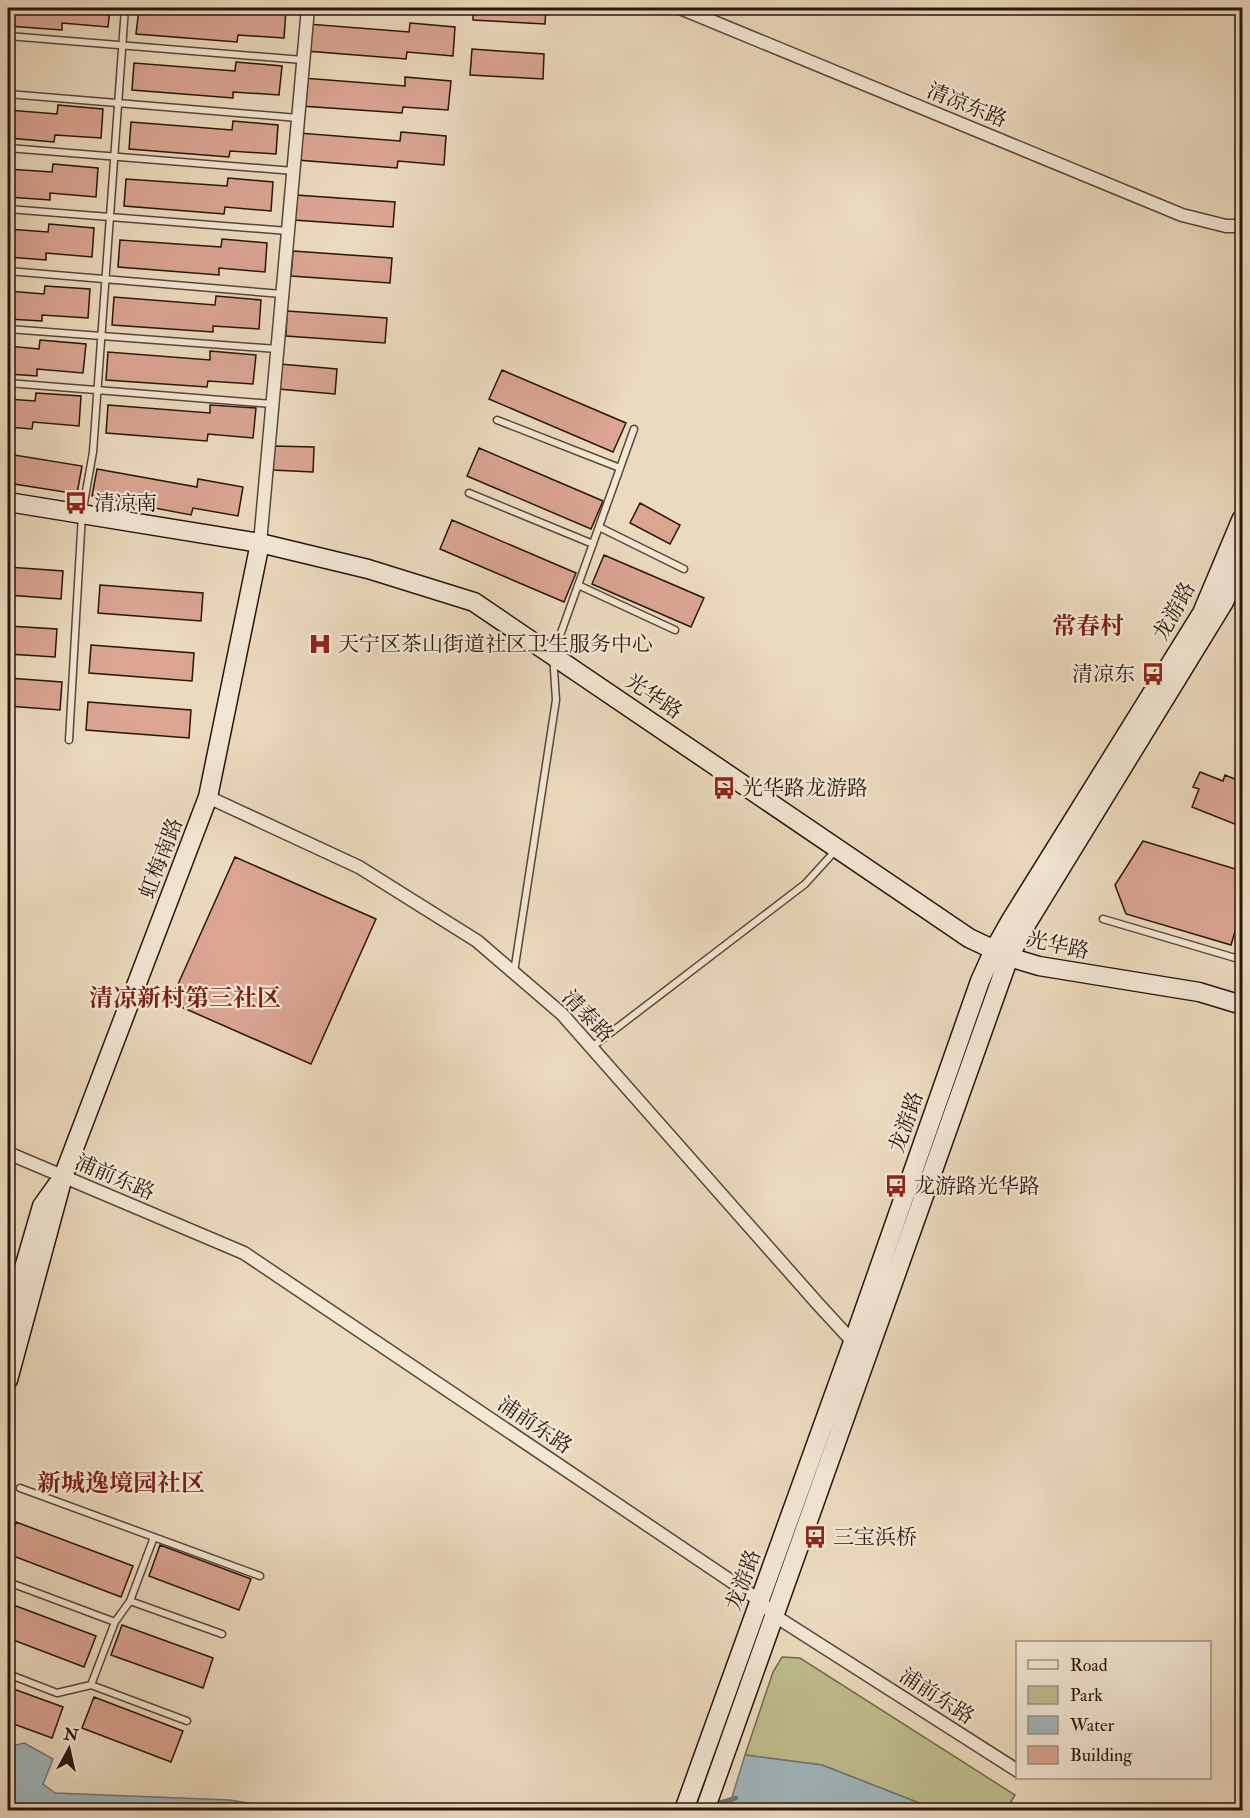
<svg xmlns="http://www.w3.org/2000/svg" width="1250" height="1818" viewBox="0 0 1250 1818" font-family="'IM FELL Double Pica','Noto Serif SC',serif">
<rect width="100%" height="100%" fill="#ecdabe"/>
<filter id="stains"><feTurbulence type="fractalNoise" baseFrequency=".00333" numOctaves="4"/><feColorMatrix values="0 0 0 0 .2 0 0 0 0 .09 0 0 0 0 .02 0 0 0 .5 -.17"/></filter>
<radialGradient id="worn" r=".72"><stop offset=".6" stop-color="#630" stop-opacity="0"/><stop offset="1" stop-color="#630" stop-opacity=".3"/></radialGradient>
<path fill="#bfbd8c" stroke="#736a4b" stroke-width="1.5" d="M782 1657 800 1658 1015 1795 1006 1810H937L822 1765 745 1755 773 1672Z"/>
<path fill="#9fb7bd" stroke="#6f7775" stroke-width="1.5" d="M24 1743 53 1759 43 1784 55 1793 230 1800 291 1810H8V1747Z
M745 1755 822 1765 937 1810H728Z"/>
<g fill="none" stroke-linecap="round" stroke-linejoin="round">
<path stroke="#6f7775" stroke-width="4.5" d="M712 1805 736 1798"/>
</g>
<path fill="#dba592" stroke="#27160a" stroke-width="1.5" d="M8 8H110L108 27 62 23V30L8 26Z
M139 8 240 14V8L286 9 284 38 238 35 237 42 136 34Z
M473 8H546L545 24 473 20Z
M410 23 455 27 453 56 407 52 406 59 306 51 308 24 409 32Z
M472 49 544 54 543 79 470 75Z
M236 62 282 66 279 95 233 92V98L132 90 134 63 235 71Z
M405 77 451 81 448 110 403 107 402 113 301 106 303 78 405 86Z
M58 105 103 109 101 138 55 135 54 142 8 138V110L57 114Z
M233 121 278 125 276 154 230 151 229 157 129 149 131 122 232 130Z
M401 132 446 136 444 165 398 161 397 168 297 160 299 133 400 141Z
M53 164 98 168 96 197 50 193V200L8 197V169L52 172Z
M228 178 273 182 271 211 225 207 224 214 124 206 126 179 227 186Z
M296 195 395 202 393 227 294 220Z
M49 224 94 228 92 257 46 253V260L8 257V229L48 232Z
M222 239 267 243 265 272 219 268V275L118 267 120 240 221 247Z
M293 251 392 258 390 283 291 276Z
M45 286 90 289 88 318 42 315V321L8 319V291L44 294Z
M216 296 261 300 259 329 213 326V332L112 325 114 297 215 305Z
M287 311 387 318 385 343 286 336Z
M40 340 86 344 83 373 37 369V376L8 374V346L39 349Z
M210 351 256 355 253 384 208 381 207 387 106 380 108 352 210 360Z
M280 364 337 369 335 394 278 389Z
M502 370 626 423 613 452 489 399Z
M36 393 81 396 79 426 33 422 32 429 8 427V399L35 401Z
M108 405 210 413V405L256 408 253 438 208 434 207 441 106 433Z
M272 446 314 447 313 472 272 470Z
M479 448 603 501 591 529 467 476Z
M8 454 82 466 77 494 8 483Z
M97 469 197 487 198 479 243 487 238 516 193 508 191 515 92 496Z
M640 503 680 525 670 544 630 523Z
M452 520 576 573 564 602 440 549Z
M604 555 704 598 691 627 592 584Z
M8 567 63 571 61 599 8 595Z
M100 585 203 593 201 621 98 613Z
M8 626 57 629 55 657 8 654Z
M91 645 194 653 192 681 89 673Z
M8 678 62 682 60 710 8 706Z
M88 702 191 710 189 738 86 730Z
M1200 772 1223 781 1225 775 1242 782V827L1192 807 1199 789 1193 787Z
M1143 841 1242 871V908L1231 945 1126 914 1115 885Z
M235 857 376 919 311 1064 170 1002Z
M16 1522 133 1566 121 1597 8 1554V1543Z
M160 1545 251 1579 239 1610 149 1576Z
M8 1603 96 1636 84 1667 8 1638Z
M122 1625 213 1658 203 1688 111 1655Z
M8 1687 63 1707 52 1738 8 1722Z
M94 1697 183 1731 171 1762 82 1728Z"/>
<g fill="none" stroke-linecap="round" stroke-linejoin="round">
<g stroke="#584737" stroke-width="9">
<path id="lane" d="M8 36 303 60
M8 94 298 118
M8 148 294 171
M8 209 288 231
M8 271 282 294
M8 329 277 349
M8 383 272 404
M497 420 620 468
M469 493 593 544
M599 527 684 569
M578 585 675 630
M69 740 82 514 93 452 125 8
M1103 919 1242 960
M514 972 556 700 553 655 634 429
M592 1047 805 884 836 850
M20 1488 260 1576
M8 1582 115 1622
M130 1601 222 1634
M8 1674 57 1693 91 1685 187 1721
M91 1685 115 1622 130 1601 154 1537"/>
</g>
<g stroke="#584737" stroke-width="15">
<path id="street" d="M680 8 1182 215 1226 226H1242
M260 543 308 8
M208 797 359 867 477 941 562 1014 818 1304 853 1342 859 1345
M8 1153 244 1253 759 1600 775 1616 1018 1771"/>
</g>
<g stroke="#27160a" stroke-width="21">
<path id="secondary" d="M8 502 260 543 368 569 474 602 969 938 1009 957 1039 966 1199 992 1242 1005
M8 1323 42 1206 57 1185
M8 1380 63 1177 208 797 260 543
M684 1810 853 1342 980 981 994 950 1011 920 1202 613 1242 518
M705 1810 1009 957 1027 923 1224 602 1242 560"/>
</g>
<use href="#lane" stroke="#f3e7d5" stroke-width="6"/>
<use href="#street" stroke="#f3e7d5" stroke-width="12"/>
<use href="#secondary" stroke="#f3e7d5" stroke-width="18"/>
</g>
<defs>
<g id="bus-bare" transform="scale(1.8)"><path d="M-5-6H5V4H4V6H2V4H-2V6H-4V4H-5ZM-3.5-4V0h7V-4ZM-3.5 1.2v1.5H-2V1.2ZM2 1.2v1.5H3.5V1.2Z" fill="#8f2418" stroke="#f3e7d5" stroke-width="2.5" paint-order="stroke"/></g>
<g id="hospital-bare" transform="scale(1.8)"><path d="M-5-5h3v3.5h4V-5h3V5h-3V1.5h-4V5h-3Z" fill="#8f2418" stroke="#f3e7d5" stroke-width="2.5" paint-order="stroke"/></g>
</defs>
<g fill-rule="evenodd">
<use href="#bus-bare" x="76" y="503"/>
<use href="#hospital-bare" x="320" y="644"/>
<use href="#bus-bare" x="1153" y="674"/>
<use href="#bus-bare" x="724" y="788"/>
<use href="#bus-bare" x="896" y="1186"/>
<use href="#bus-bare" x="815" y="1537"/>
</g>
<g text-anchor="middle" stroke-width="4.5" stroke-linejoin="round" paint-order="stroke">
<g font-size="21" fill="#27160a" stroke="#f3e7d5">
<text transform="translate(967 105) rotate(22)" y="7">清凉东路</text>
<text transform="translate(1174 611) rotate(-61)" y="7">龙游路</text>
<text transform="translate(654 696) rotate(34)" y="7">光华路</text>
<text transform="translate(161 858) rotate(-69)" y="7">虹梅南路</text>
<text transform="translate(1058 945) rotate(12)" y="7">光华路</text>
<text transform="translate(588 1016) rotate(46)" y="7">清泰路</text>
<text transform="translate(906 1122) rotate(-71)" y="7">龙游路</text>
<text transform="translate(115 1177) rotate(23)" y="7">浦前东路</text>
<text transform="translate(535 1425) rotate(34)" y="7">浦前东路</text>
<text transform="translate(743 1580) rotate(-70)" y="7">龙游路</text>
<text transform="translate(937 1696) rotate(33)" y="7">浦前东路</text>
</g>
<g font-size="21" fill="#27160a" stroke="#f3e7d5" text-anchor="start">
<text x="94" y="510">清凉南</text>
<text x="338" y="651">天宁区茶山街道社区卫生服务中心</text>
<text x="1135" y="681" text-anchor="end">清凉东</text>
<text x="742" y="795">光华路龙游路</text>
<text x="914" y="1193">龙游路光华路</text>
<text x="833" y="1544">三宝浜桥</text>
</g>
<g font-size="24" font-weight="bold" fill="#7a1f14" stroke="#f3e7d5">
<text x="1088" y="634">常春村</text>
<text x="185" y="1006">清凉新村第三社区</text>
<text x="121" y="1491">新城逸境园社区</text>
</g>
</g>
<rect width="1250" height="1818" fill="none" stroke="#ecdabe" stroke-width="30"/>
<rect x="9" y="9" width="1232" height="1800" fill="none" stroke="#27160a" stroke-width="3"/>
<rect x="15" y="15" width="1220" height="1788" fill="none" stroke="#27160a" stroke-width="1.5"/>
<rect x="1016" y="1641" width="195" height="138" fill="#f3e7d5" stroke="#a19384" stroke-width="1.5"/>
<rect x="1028" y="1660" width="30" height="9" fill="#f3e7d5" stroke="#a19384" stroke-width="1.5"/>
<text x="1070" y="1671" font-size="18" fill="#27160a">Road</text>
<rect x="1028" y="1686" width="30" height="18" fill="#bfbd8c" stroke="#a19384" stroke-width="1.5"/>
<text x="1070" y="1701" font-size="18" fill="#27160a">Park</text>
<rect x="1028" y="1716" width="30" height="18" fill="#9fb7bd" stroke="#a19384" stroke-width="1.5"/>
<text x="1070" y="1731" font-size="18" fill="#27160a">Water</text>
<rect x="1028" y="1746" width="30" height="18" fill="#dba592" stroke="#a19384" stroke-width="1.5"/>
<text x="1070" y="1761" font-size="18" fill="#27160a">Building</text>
<g transform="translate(69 1749) rotate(8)" stroke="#f3e7d5" stroke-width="4.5" paint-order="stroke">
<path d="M0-4.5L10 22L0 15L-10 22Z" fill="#27160a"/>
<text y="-9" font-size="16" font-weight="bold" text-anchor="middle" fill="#27160a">N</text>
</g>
<rect width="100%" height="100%" filter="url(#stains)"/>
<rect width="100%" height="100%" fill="url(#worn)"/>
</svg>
